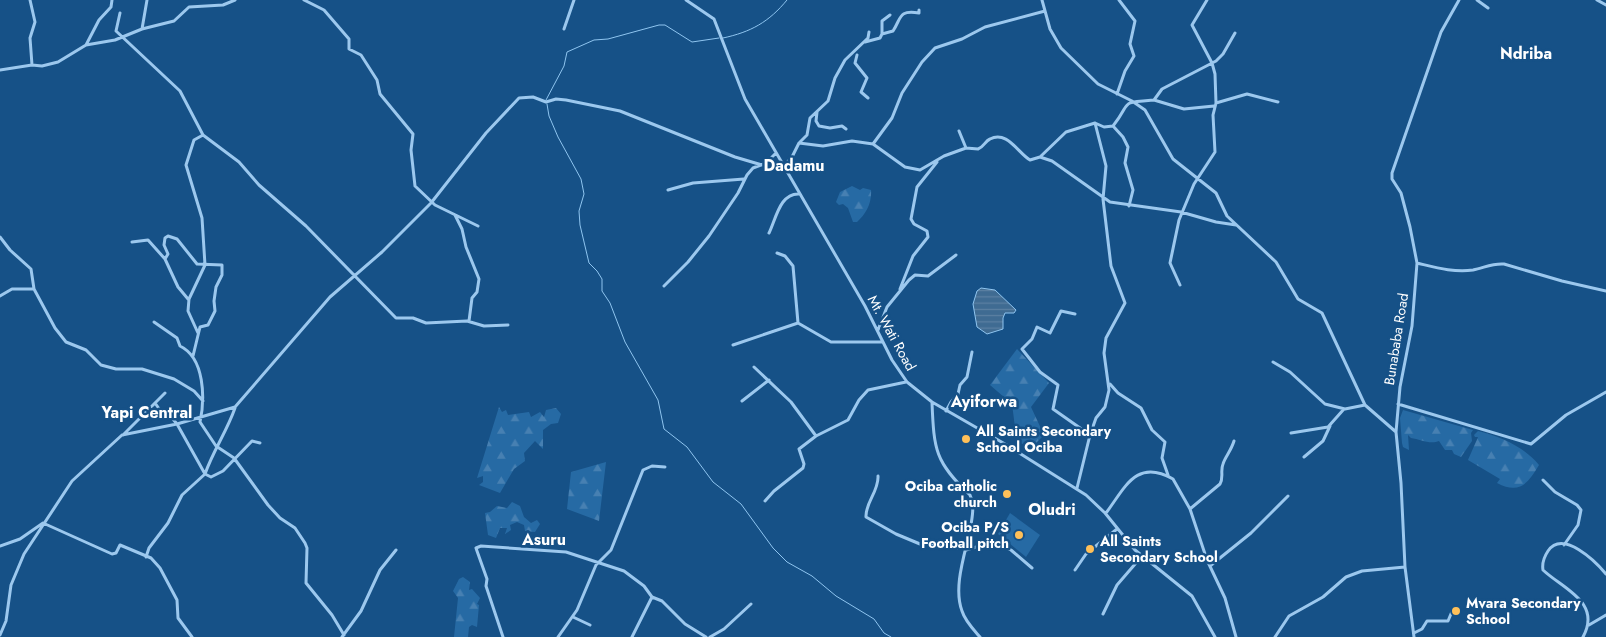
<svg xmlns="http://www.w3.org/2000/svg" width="1606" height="637" viewBox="0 0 1606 637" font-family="Jost,sans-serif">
<defs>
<pattern id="forest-firs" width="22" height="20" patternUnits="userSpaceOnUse" patternTransform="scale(1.25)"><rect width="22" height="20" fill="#266aa4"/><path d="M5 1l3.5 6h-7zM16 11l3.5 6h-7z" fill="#4780b2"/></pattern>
<pattern id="water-rules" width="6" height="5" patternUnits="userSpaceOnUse" patternTransform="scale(1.25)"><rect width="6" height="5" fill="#3f6b92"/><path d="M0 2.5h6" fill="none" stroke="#5c81a2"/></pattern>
</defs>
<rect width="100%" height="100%" fill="#165187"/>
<path fill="#266aa4" d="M1010 513 1040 535 1026 557 998 534Z"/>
<path fill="url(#forest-firs)" d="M852 186 860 190 863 188 871 190C872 203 866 214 857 222H853L848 208 843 204 839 205 836 202 840 192Z
M1017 349 1049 383 1031 407 1044 435 1032 447 1017 442 1012 404 990 385Z
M499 407 502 412 506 410 508 415 529 412 531 417 540 412 544 417 546 410 556 408 561 414 558 423 551 424 543 430V449L535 441 524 453 525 461 514 469 500 493 479 485 483 482V476L477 478Z
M1403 410 1473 430 1471 433 1472 441 1461 457 1454 454 1452 450H1445L1439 441C1430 445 1420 439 1411 438L1408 435 1409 450 1403 447 1402 443 1400 418Z
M1478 431C1502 437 1524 447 1539 465 1528 483 1520 495 1497 483L1500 479 1468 460 1478 437H1475L1474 435Z
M606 462 599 521 567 509 571 472Z
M512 502 520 506 524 517 531 523 537 520 540 524 535 532 525 531 524 525 517 522 510 525 511 530 505 534 507 528H500L496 538 488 535 485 513 490 512 497 506 507 508Z
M463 577 470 582 469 590 472 589 480 598 477 604 479 605 477 627 472 625 469 627 468 637H454L458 598 453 591 459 579Z"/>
<path fill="url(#water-rules)" stroke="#8fc5f0" d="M981 288 995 290 1016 310 1014 313H1005L1003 318V329L987 334 977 327 973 304 977 291Z"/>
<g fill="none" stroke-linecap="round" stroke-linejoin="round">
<path stroke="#8fc5f0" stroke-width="1" d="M723 38C751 32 769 22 787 0
M546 100 564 66 567 52 594 40 608 39 659 25H665L692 42 719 38
M547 104 549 116 558 137 581 179 584 194 579 211 580 225 589 263 597 271 602 279V291L610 303 625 342 658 400 664 429 687 447 713 482 741 504 773 548 787 562 812 576 836 596 874 619 884 633 891 637"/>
<path stroke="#9cc8ee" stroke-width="3" d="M30 0 35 22 30 38 32 65
M304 0 324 10 349 39V49L361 55 377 80 380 94 413 134 411 150 415 186 435 205 478 226
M686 0 714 19 745 99 865 306 892 360 907 382 932 402 1005 444 1086 495 1105 513 1135 550 1192 596 1215 637
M1042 0 1050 29 1061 48 1098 84 1132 101 1145 110 1173 159 1216 193 1227 216 1276 262 1298 299 1322 313 1365 405 1396 432
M1477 0 1488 8
M1597 0 1606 5
M120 13 116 31 180 91 203 135 239 162 259 185 306 226 396 318H413L426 323 467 321 484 326 508 325
M142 29 147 0
M564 29 574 0
M882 34 893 31C902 17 898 10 919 13V10
M865 42 880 38 882 34V21L890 15
M86 45 99 20 111 7 112 0
M857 55 855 63 867 78 861 92 868 98
M0 70 32 65 42 66 58 62 86 45 115 40 142 29 174 21 189 7 223 5 235 0
M1117 94 1125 71 1134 56 1130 44 1135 21 1119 0
M1154 100 1184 109 1214 106
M1216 103 1247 94 1278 102
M817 112 816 121 819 126 830 128 842 126 846 129
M1113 126 1123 137 1128 147 1125 163 1133 190 1129 206
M959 131 966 148
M800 142 807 135 810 118 828 101 835 78 845 60 868 38 869 32
M873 144 892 118 902 93 922 62 935 48 962 39 985 27 1045 11
M1040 157 1066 132 1095 123 1104 127 1113 126C1133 101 1117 103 1154 100L1162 89 1216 61 1223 54 1235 33
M784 166 792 157 799 143 823 146 852 141 873 144 905 167 920 170 944 156 966 148 978 149C984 147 985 141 990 139 1007 130 1018 153 1030 160L1040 157 1052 161 1110 202 1181 212 1216 222 1236 225
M668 190 693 183 744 179
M455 215 462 229 466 247 479 279 477 292 472 298 469 321
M769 233C776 219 780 192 800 194
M0 237 10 250 31 269 34 289 55 328 66 342 86 350 101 365 116 369H142L174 379 194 391 203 401
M132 242 148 240 165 259 178 287 188 299
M777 253 785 256 793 266 798 323
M165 259 168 254 164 245 165 238 168 236 177 239 197 264 222 265V275L216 287 214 301 215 311 208 325 200 327 193 356
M1417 263C1434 267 1454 273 1473 270 1484 268 1492 263 1504 264L1562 281 1606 291
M1180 285 1170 263 1179 220 1194 184 1215 152 1213 115 1216 103 1215 74 1212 63 1192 25 1207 0
M664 286 688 262 709 236 738 193 747 175 753 168 766 163 776 153
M900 289 913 256 928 237 927 231 914 224 911 219 917 187 937 162
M0 296 12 289H34
M1075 314 1061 311 1050 333 1037 327 1032 339 1022 349 1040 372 1058 385 1053 409 1090 435
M154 322 177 338 180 346C205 358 205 399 200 422L216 446 234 458 268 505 280 518 295 528 305 543 307 548 306 583 332 615 344 635
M878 330 887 307 909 280 915 275 928 276 956 255
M198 333 188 311 189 299 205 265 202 218 186 165 194 140 203 135
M733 345 798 323 831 342H883
M1273 362 1290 372 1325 404 1345 409 1365 405
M754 367 791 402 816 436
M1110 384 1118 393 1141 408 1152 430 1165 442 1162 458 1168 475
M742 401 769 380
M932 403C934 450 935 462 970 495 975 506 972 519 970 530 965 554 953 587 962 611 965 621 973 629 980 637
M1398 404 1531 444 1566 415 1606 392
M235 408C227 431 213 451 205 474L211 477 223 471 252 441 260 443
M946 411 951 402 958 394 960 385 967 377 972 352
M1291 433 1328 427 1344 409
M123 435 165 393
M1304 457 1323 441 1330 426
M878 476C879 491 865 503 866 517L896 534 920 544 958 548 967 547
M1543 480 1555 492 1577 505 1581 510 1578 525 1564 545
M1077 488 1090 435 1096 418 1105 407 1109 390 1104 353 1106 338 1125 303 1111 266 1103 199 1106 166 1095 123
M765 501 774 491 803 468 804 464 799 449 816 436 848 420 859 400 868 390 906 382
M1190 509 1220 484C1224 477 1220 471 1223 464 1225 457 1231 451 1234 441
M1106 513C1125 488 1136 458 1173 479L1190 509 1207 560 1225 598 1236 637
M0 546 20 539 43 523 112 554 116 553 120 545 151 558 160 568 177 600 178 618 192 637
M966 550 993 542 1011 550 1032 568
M146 557 149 548 168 523 182 495 205 474 177 424 168 413H162L155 403
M1210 566 1251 533 1288 496
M1075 570 1086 554 1117 529
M1103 614 1117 585 1142 556
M573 617 590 625
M1589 625 1606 615
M1414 633 1422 629 1427 621H1448L1453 609
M0 635 6 621 11 585 24 554 72 481 122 435 177 424 235 407 330 297 382 252 431 203 486 133 519 98 533 97 546 102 556 99 566 100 620 111 735 157 762 165
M342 637 361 611 380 570 396 550
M503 637 486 586 487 579 477 551 476 548 481 546 566 552 624 571 644 586 652 597 662 601 685 624 706 637
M558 637 577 610 596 565 611 550 643 470 652 466 665 467
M632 637 652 597
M710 637 724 629 751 604
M1275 637 1289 616 1323 597 1346 577 1362 571 1405 567
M1414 637 1405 567 1401 483 1396 432 1400 387 1412 326 1417 263 1410 227 1401 193 1392 179V173L1441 32 1459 0
M1583 637C1602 602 1563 589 1543 570 1542 564 1544 557 1548 551 1563 529 1596 562 1606 574"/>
</g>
<g fill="#ffc059" stroke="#165187" stroke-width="2">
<circle cx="966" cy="439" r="5"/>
<circle cx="1007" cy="494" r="5"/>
<circle cx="1019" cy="535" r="5"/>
<circle cx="1090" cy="549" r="5"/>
<circle cx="1456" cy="611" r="5"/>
</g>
<g text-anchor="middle" stroke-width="5" stroke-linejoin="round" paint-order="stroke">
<g font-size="14" fill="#fff" stroke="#165187">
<text transform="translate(892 333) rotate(61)" y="5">Mt. Wati Road</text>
<text transform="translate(1396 339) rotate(-81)" y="5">Bunababa Road</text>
</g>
<g font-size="14" font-weight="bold" fill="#fff" stroke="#165187" text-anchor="start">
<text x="976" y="436">All Saints Secondary<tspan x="976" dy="16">School Ociba</tspan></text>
<text x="997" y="491" text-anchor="end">Ociba catholic<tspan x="997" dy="16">church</tspan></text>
<text x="1009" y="532" text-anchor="end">Ociba P/S<tspan x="1009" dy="16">Football pitch</tspan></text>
<text x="1100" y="546">All Saints<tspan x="1100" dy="16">Secondary School</tspan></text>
<text x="1466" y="608">Mvara Secondary<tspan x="1466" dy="16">School</tspan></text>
</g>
<g font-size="16" font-weight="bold" fill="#fff" stroke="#165187">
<text x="1526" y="59">Ndriba</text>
<text x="794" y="171">Dadamu</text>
<text x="984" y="407">Ayiforwa</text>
<text x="147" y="418">Yapi Central</text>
<text x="1052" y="515">Oludri</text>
<text x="544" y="545">Asuru</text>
</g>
</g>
</svg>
